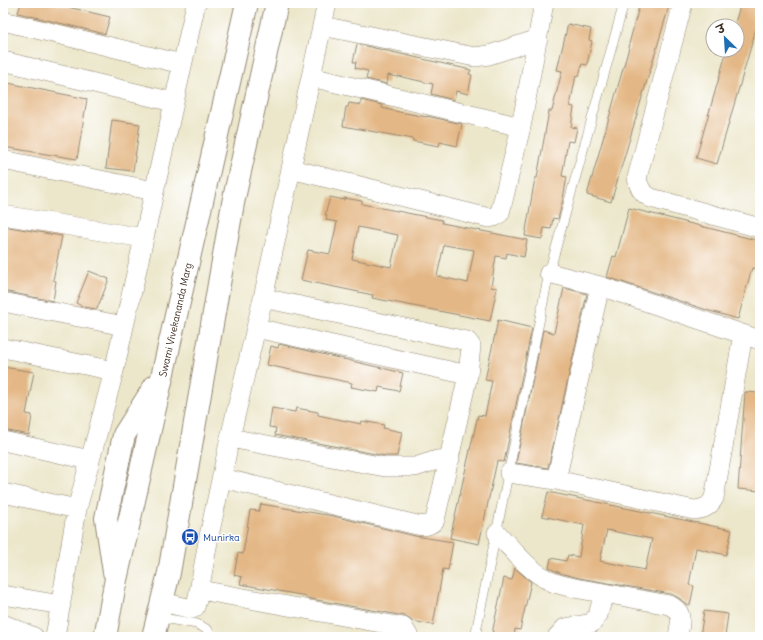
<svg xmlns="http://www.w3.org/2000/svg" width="763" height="640" viewBox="0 0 763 640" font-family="Delius,'Playpen Sans Deva',sans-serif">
<rect width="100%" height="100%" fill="#fff"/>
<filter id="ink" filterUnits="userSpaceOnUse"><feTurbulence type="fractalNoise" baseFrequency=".025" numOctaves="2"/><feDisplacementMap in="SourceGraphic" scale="8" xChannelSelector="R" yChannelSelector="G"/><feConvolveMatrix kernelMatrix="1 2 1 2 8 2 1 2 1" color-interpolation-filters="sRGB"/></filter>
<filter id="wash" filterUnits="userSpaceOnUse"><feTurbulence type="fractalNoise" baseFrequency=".012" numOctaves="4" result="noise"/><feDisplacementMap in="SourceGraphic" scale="16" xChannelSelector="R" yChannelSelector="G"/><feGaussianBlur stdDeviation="0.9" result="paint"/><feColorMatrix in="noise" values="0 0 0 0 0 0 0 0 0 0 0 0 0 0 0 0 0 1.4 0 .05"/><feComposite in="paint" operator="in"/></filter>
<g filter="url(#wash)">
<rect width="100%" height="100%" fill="#ece7cb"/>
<g id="blocks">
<path fill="#e4b886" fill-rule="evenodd" d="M21 3H51L110 17 105 34 18 13Z
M640 3H670L611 202 587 195 630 44H629Z
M741 3H760V15L717 164 696 158 727 50H737V26H734Z
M568 24 591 29 589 40 592 41 587 65 582 64 579 76 576 75 570 106 574 107 571 127 577 128 574 142 568 141 562 176 567 177 563 199 558 219 553 218 551 229 544 228 542 239 525 236 535 178H537L549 111H552L562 71 557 70Z
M357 44 471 70 469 74 472 75 468 94 456 91 454 100 431 94 433 84 398 76V77L388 75 387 84 366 79 368 71 355 68 356 62H353Z
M3 82 87 99 77 159 3 147Z
M361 100 382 105V108L394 111 427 117V116L462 124 457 146 440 142 439 146 413 141V139L343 126 346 107H348L349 103 361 105Z
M112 120 140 124 133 171 106 168Z
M330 197 344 200V198L362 201V204L442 220V223L527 240 524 257 507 253 506 258 496 256 491 287 497 288 490 321 372 298 373 295 301 280 308 250 330 254 337 222 326 220 327 215H325ZM358 227 398 235 391 267 352 259ZM444 245 474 250 468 283 437 276Z
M629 208 760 241V253L756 269 752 268 738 319 710 311 607 277 613 256 616 257Z
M3 226 62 236 53 280 56 281 53 301 3 291Z
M89 271 109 279 97 309 84 307 76 303Z
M564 288 587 294 548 468 516 463 543 330 554 333Z
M498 320 532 328 504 462 497 461 479 544 450 538 478 415 485 416 492 381 485 380Z
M279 344 403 373 399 391 379 387 378 392 351 387 352 383 267 365 271 346 278 348Z
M3 367 34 372 26 414 32 415 29 435 3 430Z
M745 392 760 393V491L738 489Z
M272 408 295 412 296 408 318 412V415L361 424 362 421 384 425 383 428 402 432 397 456H386L275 435 276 428 269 427Z
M548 492 732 530 726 555 696 548 689 585 694 586 690 605 686 604 679 598 671 594 579 578 560 573 549 568 551 558 566 561 568 555 579 557 584 525 542 516ZM607 530 652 539 645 570 600 561Z
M261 504 333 516 415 536 453 542 448 570 443 569 433 625 412 621 405 616 306 598V596L240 584 242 577 234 575 238 553 243 554 250 510 259 511Z
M515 568 531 582 520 630 515 629 514 637H495V633H492L504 578 512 580Z
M704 611 728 614 725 637H700Z"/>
</g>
</g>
<g filter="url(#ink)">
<use href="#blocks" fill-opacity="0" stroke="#948874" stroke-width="1"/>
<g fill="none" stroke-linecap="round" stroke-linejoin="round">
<g stroke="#948874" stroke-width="10">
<path id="lane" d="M157 617 197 624 208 630 211 637
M475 637 549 273 624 3"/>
</g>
<g stroke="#948874" stroke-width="20">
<path id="street" d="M683 3 637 178C639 188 642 193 651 198L760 228
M3 21 182 64
M322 26 475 57 489 55 538 39
M3 61 173 102
M311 77 521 127
M3 160 154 191
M291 169 489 218 494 217 500 213 521 127 544 3
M3 215 144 238
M549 273 600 286 760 340
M600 286 556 480 694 510C704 509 709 507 714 498L743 335
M3 302 124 326
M256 328 468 375
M3 348 114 371
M230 438 385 467H415L437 460 450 459
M3 441 90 460
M509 473 556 480
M222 478 417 525C425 526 430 526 435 520L468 375 471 346 467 341 263 298
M3 493 77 509
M497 533C512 549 529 571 550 581 566 588 587 590 604 593
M200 590 403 627 409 637
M3 595 61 605
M162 602 192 609 195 607 198 597 209 536 230 438 263 298 327 3
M3 624 34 637
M55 637 77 509 114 371 144 238 196 3
M557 637 565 628 592 623 598 615 604 593 669 605C685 612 680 622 678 637"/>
</g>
<g stroke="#948874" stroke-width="24">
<g id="secondary">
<path d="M114 572 106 518 124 435 155 386"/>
<path id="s1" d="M105 637 115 584 247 3"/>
<path d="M153 637 169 573 233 203 277 3"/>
</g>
</g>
<use href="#lane" stroke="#fff" stroke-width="9"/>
<use href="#street" stroke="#fff" stroke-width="19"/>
<use href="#secondary" stroke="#fff" stroke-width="22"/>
</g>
</g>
<defs>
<g id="bus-disc" transform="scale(0.9)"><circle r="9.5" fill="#1a4fb4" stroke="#fff"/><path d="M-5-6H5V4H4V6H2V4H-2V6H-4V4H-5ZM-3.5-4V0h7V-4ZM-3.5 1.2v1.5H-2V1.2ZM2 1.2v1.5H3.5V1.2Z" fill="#fff"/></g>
</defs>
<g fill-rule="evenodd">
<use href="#bus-disc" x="190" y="537"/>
</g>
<g text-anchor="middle" stroke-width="3" stroke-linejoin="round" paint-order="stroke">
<g font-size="10" fill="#3b2a1e" stroke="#fff">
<text dy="4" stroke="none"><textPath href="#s1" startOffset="325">Swami Vivekananda Marg</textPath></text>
</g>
<g font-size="10" fill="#164399" stroke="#fff" text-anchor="start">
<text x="203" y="541">Munirka</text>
</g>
</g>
<rect width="763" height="640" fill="none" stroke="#fff" stroke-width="16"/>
<g transform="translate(725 38) rotate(335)"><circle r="19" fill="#ffffff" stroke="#b1aaa5"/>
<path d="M0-3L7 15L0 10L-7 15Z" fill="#1f6fb2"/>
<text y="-6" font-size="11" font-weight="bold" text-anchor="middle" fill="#3b2a1e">उ</text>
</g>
</svg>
